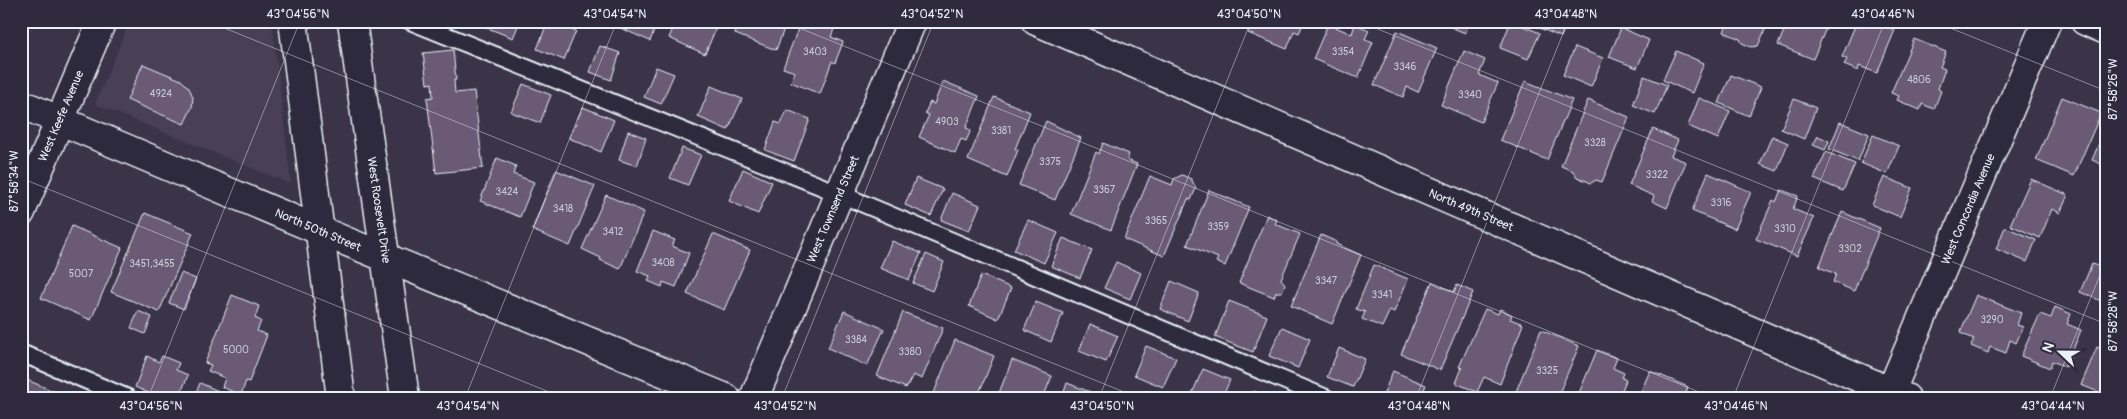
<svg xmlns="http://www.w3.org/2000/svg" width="2127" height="419" viewBox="0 0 2127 419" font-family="Pangolin,sans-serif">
<rect width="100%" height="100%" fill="#3b3448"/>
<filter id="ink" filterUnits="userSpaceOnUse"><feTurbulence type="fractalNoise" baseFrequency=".02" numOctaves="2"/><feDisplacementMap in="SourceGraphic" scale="10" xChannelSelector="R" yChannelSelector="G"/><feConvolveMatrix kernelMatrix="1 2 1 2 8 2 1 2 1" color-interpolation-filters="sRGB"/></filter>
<g filter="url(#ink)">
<path fill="#493f56" d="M130 21H272L291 184 95 104Z"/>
<path fill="#6a5a76" stroke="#e8f1f8" d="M488 21H520L513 38 485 27Z
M548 21 576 31 564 60 537 49Z
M610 21H658L650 41 609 23Z
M676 21H719L705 54 669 38Z
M740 21H787L776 50 735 34Z
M801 21H814L834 29 831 37 843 42 835 63 832 61 820 94 791 82 795 72 783 68Z
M1200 21H1220L1217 28Z
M1253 21H1299L1303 24 1299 33 1294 31 1287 49 1248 33Z
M1447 21H1470L1465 33 1446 25Z
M1511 21 1540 33 1528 59 1500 48Z
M1532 21H1567L1561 37 1530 24Z
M1728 21H1771L1770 24 1768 23 1758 46 1751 47 1742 43 1740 39 1724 32Z
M1788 21H1829L1813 59 1778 45Z
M1857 21H1874L1895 30 1877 73 1859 66 1858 71 1844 65 1847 59 1842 57Z
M1328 24 1352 34 1355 24 1369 30 1365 39 1373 42 1358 78 1313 59Z
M1621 28 1649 40 1637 68 1609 57Z
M1397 31 1437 48 1418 92 1407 87 1403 97 1374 85Z
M1914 39 1946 52 1940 67 1945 69 1938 89 1941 91 1934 109 1922 104 1920 110 1897 100 1899 96 1891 93Z
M600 46 620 53 611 80 590 72Z
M1575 47 1603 58 1591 87 1563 75Z
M453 50 456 80H454L455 93 474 91 483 168 436 173 427 98 433 97 432 83 427 84 423 53Z
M1464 51 1485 60 1479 75 1498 83 1481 122 1441 105Z
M1676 51 1704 63 1692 93 1663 80Z
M143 64 181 80 189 88 193 97 192 107 184 124 127 100Z
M656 67 674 74 661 104 644 97Z
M1731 75 1761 87 1749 116 1719 103Z
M1644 76 1667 85 1655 114 1633 105Z
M943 81 979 96 966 128 971 130 966 141 961 139 955 153 919 137 929 115 925 113 930 102 934 104Z
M1525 81 1572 100 1547 160 1500 140Z
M523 84 551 95 540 123 511 112Z
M711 86 742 99 728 130 698 117Z
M994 97 1030 112 1015 149 1018 150 1007 177 968 160Z
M2062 97 2101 113 2074 176 2036 160Z
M1699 98 1730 111 1718 139 1688 126Z
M1794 99 1816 108 1804 139 1781 129Z
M1588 100 1629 117 1602 182 1596 180 1591 183 1577 177 1573 171 1561 166Z
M583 107 614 120 601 152 569 138Z
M787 110 810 119 794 161 765 150 775 122 781 124Z
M1046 121 1081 138 1055 200 1019 185Z
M1840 122 1869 134 1858 161 1829 149Z
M2106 127V166L2092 160Z
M1653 129 1678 140 1671 156 1686 162 1667 208 1652 201 1654 196 1629 185Z
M628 131 646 138 637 166 619 160Z
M1873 135 1899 146 1887 174 1861 163Z
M1772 136 1788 143 1777 171 1760 164Z
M1818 136 1829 141 1825 150 1813 145Z
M1103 143 1129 154 1127 160 1137 164 1111 230 1071 214 1096 152 1099 154Z
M682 148 701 155 688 185 670 178Z
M1826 152 1855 164 1843 191 1814 179Z
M497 158 516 166 513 174 534 182 520 217 480 201Z
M743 169 772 182 758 214 729 201Z
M556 170 595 186 570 246 532 230Z
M1708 173 1751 192 1735 229 1692 211Z
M1182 175 1191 179 1196 188 1191 200 1188 199 1164 256 1124 239 1150 176 1172 185 1174 179Z
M1884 177 1912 188 1900 217 1872 205Z
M916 178 943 189 931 216 905 205Z
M2031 179 2068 195 2060 213 2052 209 2040 238 2010 225Z
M1209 190 1249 207 1225 266 1216 262 1218 258 1187 245Z
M1781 190 1798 196 1793 209 1814 218 1797 256 1756 239 1773 200 1776 202Z
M952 193 980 205 969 231 941 220Z
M606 195 644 212 620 269 600 260 601 258 582 249Z
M1842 212 1880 228 1854 291 1833 282 1836 274 1819 267Z
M145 213 193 233 159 312 111 292Z
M1267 215 1277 220 1275 224 1300 234 1281 279 1285 284 1282 292H1276L1274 297 1239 283Z
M1028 220 1058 233 1044 263 1014 250Z
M72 226 122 248 91 320 41 298Z
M2005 227 2036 240 2027 262 1996 249Z
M653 231 675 240 672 246 689 253 676 287 663 282 662 287 648 281 650 276 637 271Z
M713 234 750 250 724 310 687 294Z
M1321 235 1337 242 1336 244 1361 255 1332 324 1291 306Z
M1063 238 1092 250 1080 278 1051 266Z
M892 241 921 253 909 280 880 268Z
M926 254 944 262 932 291 913 283Z
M1116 262 1141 273 1130 299 1104 288Z
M2092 264 2106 269V303L2080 292Z
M1374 265 1408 279 1394 312 1390 310 1382 327 1362 319 1365 312 1356 309Z
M181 273 196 279 184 309 169 303Z
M981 275 1011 288 998 319 969 306Z
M1171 281 1199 293 1188 321 1160 309Z
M1432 282 1454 292 1457 285 1473 292 1440 370 1401 354Z
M232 295 259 306 255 318 261 321 257 331 267 335 249 382 246 381 241 395 222 387 225 378 208 371 211 365 205 363Z
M1976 295 2021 313 2017 325 2023 327 2016 343 2010 340 2006 353 1990 347 1988 353 1971 346 1974 339 1960 333Z
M1229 301 1267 316 1253 352 1215 337Z
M1036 302 1063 313 1051 342 1024 330Z
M2055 307 2071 314 2067 324 2081 330 2066 367 2052 361 2050 368 2021 356 2040 314 2051 318Z
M1485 309 1498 314 1500 309 1512 315 1510 319 1523 324 1500 384 1484 377 1477 392 1456 383 1462 368 1459 367Z
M138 311 152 317 145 334 131 328Z
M844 311 884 329 867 366 828 348Z
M903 312 943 328 922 379 913 375 906 388 877 376Z
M1090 324 1118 336 1106 362 1079 351Z
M1282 327 1310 339 1298 368 1269 356Z
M1541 330 1579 346 1557 398H1523L1515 394Z
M955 340 994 356 977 398H932Z
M1146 346 1176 358 1163 387 1134 375Z
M2097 347 2106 351V395L2081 385Z
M1339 348 1365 359 1353 387 1327 377Z
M1597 350 1617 358 1613 368 1624 373 1622 378 1626 380 1619 398H1577Z
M147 356 159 362 162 356 179 363 176 370 188 375 181 393 188 396V398H160L135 387Z
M1012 360 1052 376 1043 398H997Z
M1203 369 1230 380 1222 398 1191 396Z
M1393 371 1426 385 1420 398H1382Z
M1650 371 1688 387 1684 398H1638Z
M27 380 70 398H21Z
M200 383 232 397V398H194Z
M1067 383 1103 397V398H1062Z
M1254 391 1269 398H1252Z"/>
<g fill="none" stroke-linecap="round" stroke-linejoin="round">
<g stroke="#e8f1f8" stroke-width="20">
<path id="service" d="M410 21 840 194 1326 398
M21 353 128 398"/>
</g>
<g stroke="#e8f1f8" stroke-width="31">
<path id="minor" d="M1036 21 1906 398
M2085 21 2106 30
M21 104 321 231 726 398
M754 398 912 21
M1888 398 2047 21"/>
</g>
<g stroke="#e8f1f8" stroke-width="31">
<path id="tertiary" d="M293 21 341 398
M352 21 405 398
M21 212 102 21"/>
</g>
<use href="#service" stroke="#2f2a3d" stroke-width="16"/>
<use href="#minor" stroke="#2f2a3d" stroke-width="28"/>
<use href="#tertiary" stroke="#2f2a3d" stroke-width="28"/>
</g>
</g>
<path fill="none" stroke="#e8f1f8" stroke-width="1" stroke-opacity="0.45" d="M207 21 1139 398M782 21 1714 398M1358 21 2106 324M1933 21 2106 91M21 178 564 398M148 398 300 21M465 398 617 21M782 398 934 21M1099 398 1251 21M1416 398 1568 21M1733 398 1885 21M2050 398 2106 260"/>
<g text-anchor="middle" stroke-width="5" stroke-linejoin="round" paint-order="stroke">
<g font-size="10" fill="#c8cbd8">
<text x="815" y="55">3403</text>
<text x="1343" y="55">3354</text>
<text x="1405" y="70">3346</text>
<text x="1919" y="83">4806</text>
<text x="161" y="97">4924</text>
<text x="1470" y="98">3340</text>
<text x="947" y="125">4903</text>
<text x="1001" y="134">3381</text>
<text x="1595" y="146">3328</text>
<text x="1050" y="165">3375</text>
<text x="1657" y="178">3322</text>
<text x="1104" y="193">3367</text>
<text x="507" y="195">3424</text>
<text x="1721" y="206">3316</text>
<text x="563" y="212">3418</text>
<text x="1156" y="224">3365</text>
<text x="1218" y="230">3359</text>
<text x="1785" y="232">3310</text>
<text x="613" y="235">3412</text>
<text x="1850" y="252">3302</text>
<text x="663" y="266">3408</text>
<text x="152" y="267">3451,3455</text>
<text x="81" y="277">5007</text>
<text x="1326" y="284">3347</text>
<text x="1382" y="298">3341</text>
<text x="1992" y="323">3290</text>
<text x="856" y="343">3384</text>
<text x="236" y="353">5000</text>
<text x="910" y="355">3380</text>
<text x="1547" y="374">3325</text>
</g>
<g font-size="12" fill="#e8f1f8" stroke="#2f2a3d">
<text transform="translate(61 116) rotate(-67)" y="4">West Keefe Avenue</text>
<text transform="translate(833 209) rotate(-67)" y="4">West Townsend Street</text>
<text transform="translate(1968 209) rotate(-67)" y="4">West Concordia Avenue</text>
<text transform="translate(379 210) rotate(82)" y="4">West Roosevelt Drive</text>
<text transform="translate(1471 210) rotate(23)" y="4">North 49th Street</text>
<text transform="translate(318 230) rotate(23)" y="4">North 50th Street</text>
</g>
</g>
<rect width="2127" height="419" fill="none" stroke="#2f2a3d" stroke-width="55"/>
<g transform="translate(2060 352) rotate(292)" stroke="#2f2a3d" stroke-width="4" paint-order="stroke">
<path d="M0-4L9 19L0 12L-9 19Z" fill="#e8f1f8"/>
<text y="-8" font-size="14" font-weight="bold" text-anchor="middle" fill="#e8f1f8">N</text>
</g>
<rect x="28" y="28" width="2072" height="364" fill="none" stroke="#e8f1f8" stroke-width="2"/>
<g font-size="12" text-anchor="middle" fill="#e8f1f8">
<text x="298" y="18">43°04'56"N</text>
<text x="615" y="18">43°04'54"N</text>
<text x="932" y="18">43°04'52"N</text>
<text x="1249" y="18">43°04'50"N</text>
<text x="1566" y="18">43°04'48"N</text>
<text x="1883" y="18">43°04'46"N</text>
<text transform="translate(2113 89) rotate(-90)" y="4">87°58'26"W</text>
<text transform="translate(14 181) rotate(-90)" y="4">87°58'34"W</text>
<text transform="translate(2113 321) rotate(-90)" y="4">87°58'28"W</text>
<text x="151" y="410">43°04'56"N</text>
<text x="468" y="410">43°04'54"N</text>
<text x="785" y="410">43°04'52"N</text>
<text x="1102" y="410">43°04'50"N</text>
<text x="1419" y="410">43°04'48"N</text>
<text x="1736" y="410">43°04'46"N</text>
<text x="2053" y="410">43°04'44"N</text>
</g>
</svg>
